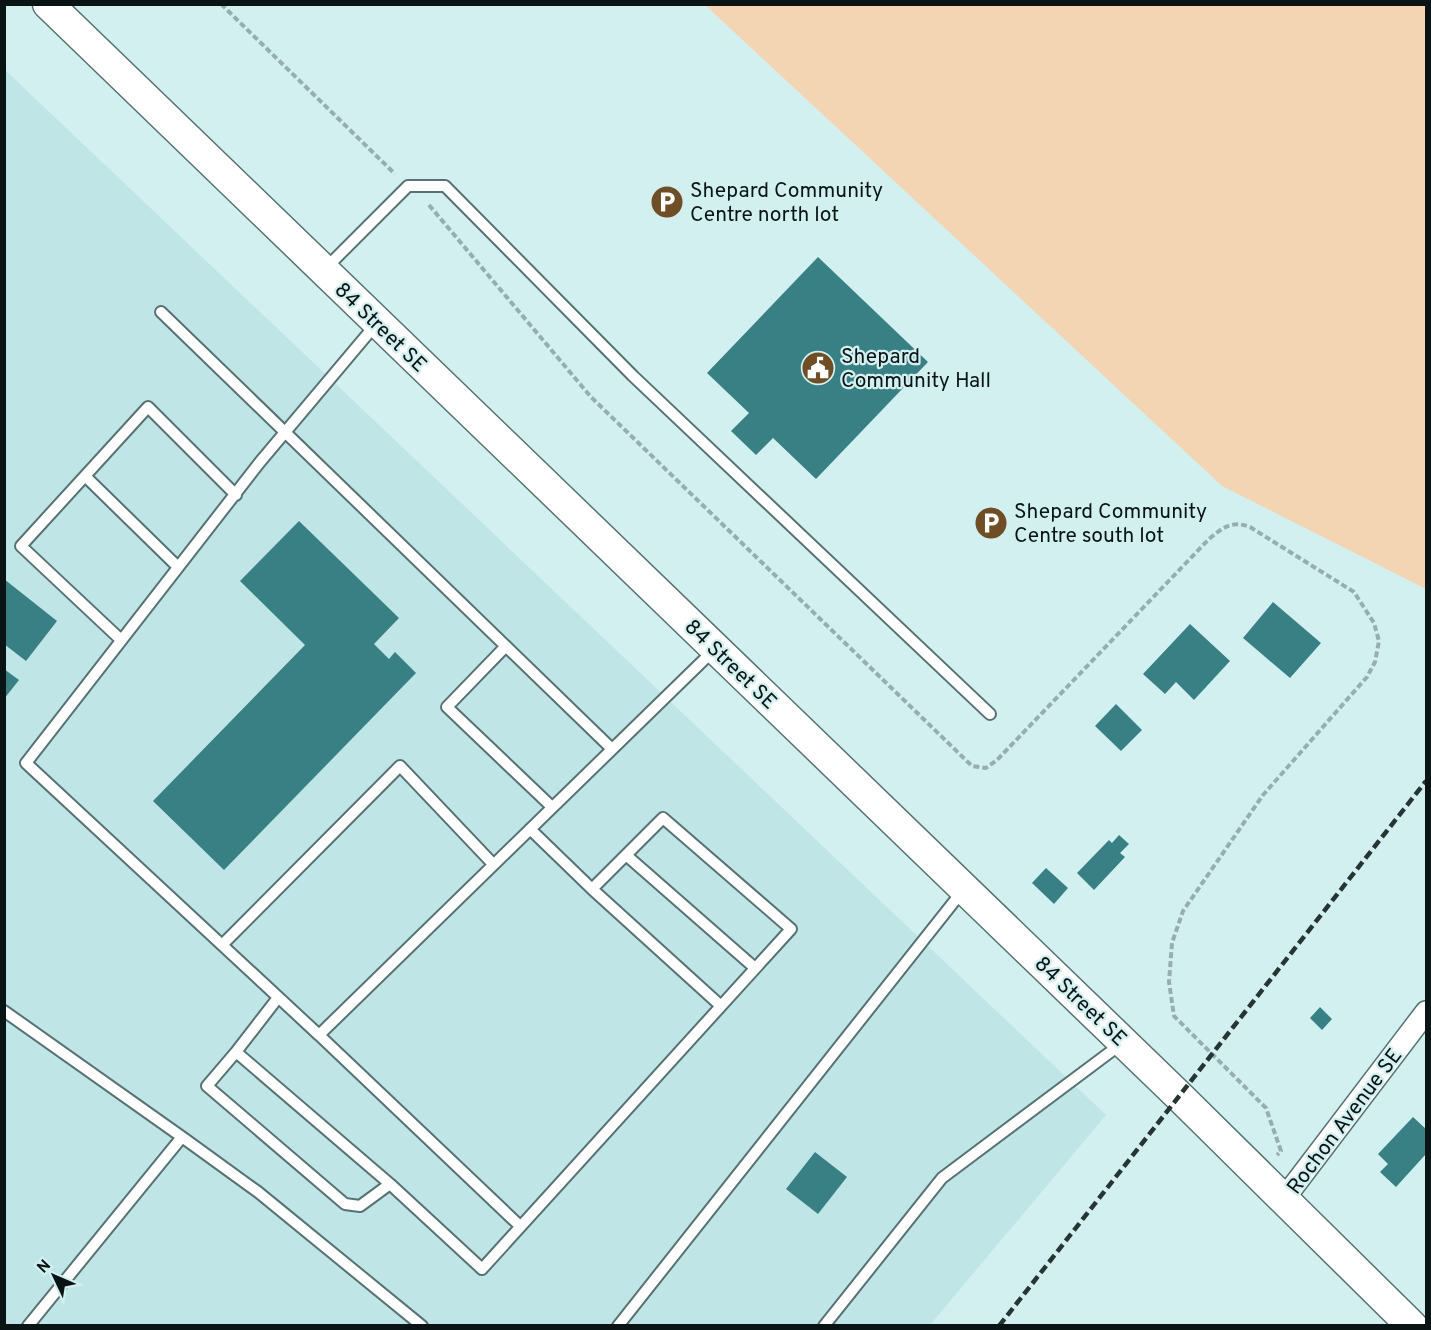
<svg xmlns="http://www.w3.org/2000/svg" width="1431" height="1330" viewBox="0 0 1431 1330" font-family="Overpass,sans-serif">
<rect width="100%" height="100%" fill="#d3f0f1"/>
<path fill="#bfe5e7" d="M4 69 1106 1115 930 1325H5Z"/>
<path fill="#f3d5b4" d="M705 5H1426V589L1222 486Z"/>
<path fill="#398084" d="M818 257 928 362 816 479 773 438 756 455 731 431 749 413 707 373Z
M299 521 399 618 374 644 389 659 395 652 416 673 224 870 153 801 305 645 240 581Z
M4 579 57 621 26 661 4 644Z
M1273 602 1321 643 1290 678 1243 638Z
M1190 624 1230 661 1194 700 1176 682 1165 694 1143 674Z
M4 669 19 680 4 699Z
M1116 704 1142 730 1121 751 1095 726Z
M1119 835 1129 844 1120 853 1125 857 1094 890 1077 873 1109 840 1112 843Z
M1046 868 1068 888 1054 904 1032 883Z
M1320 1007 1332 1019 1322 1030 1310 1018Z
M1413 1117 1426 1129V1154L1396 1187 1380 1172 1388 1164 1378 1154Z
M815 1152 847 1177 818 1214 786 1189Z"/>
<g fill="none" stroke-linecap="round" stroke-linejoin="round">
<g stroke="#587273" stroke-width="14">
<path id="lane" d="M324 270 408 186H445L633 376 990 714
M161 312 612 749
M377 323 260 462 26 763 319 1035 715 649
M85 476 178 567
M120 639 21 546 148 407 236 495
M506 646 447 707 552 807
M530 829 592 889
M626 855 755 968
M222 945 400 766 493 864
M277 999 236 1052 390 1184 482 1269 791 929 663 818 592 889 721 1006
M4 1011 182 1137
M319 1035 520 1226
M236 1052 207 1086 345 1204 360 1206 390 1184
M28 1326 182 1137 258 1192 422 1326
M618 1326 964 889
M824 1326 942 1178 1121 1044"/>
</g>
<g stroke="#587273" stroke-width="24">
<path id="street" d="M1283 1200 1426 1012"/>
</g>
<g stroke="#587273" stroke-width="33">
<path id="secondary" d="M48 4 1179 1096 1412 1326"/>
</g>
<path stroke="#97aeaf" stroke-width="4" stroke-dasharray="6 3" stroke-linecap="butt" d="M221 4 395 174
M429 205 591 397 972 766 986 768 997 760 1209 539C1222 528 1232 520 1250 527L1354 592 1374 623 1379 641 1375 662 1367 677 1263 795 1183 911 1172 943 1169 982 1174 1016 1266 1108 1281 1151 1277 1155"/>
<use href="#lane" stroke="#fff" stroke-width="10"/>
<use href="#street" stroke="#fff" stroke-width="21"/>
<use href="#secondary" stroke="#fff" stroke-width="30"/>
<path stroke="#273434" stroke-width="4.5" stroke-dasharray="9 4.5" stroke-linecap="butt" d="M999 1326 1426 781"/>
</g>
<defs>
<g id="parking-disc" transform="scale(1.725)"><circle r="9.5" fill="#6f4e25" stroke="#d3f0f1"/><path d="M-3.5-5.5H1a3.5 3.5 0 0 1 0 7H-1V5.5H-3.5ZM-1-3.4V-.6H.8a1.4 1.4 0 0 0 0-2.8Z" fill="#fff"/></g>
<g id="civic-disc" transform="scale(1.725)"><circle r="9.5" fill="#6f4e25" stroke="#d3f0f1"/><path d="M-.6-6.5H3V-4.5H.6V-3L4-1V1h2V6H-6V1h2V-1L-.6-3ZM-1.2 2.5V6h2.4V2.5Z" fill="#fff"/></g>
</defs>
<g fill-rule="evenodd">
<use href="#parking-disc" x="667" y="202"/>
<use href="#civic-disc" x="818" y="368"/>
<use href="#parking-disc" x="991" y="523"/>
</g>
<g text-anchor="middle" stroke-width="4.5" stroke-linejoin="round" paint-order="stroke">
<g font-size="21" fill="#0a1414" stroke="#d3f0f1" text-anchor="start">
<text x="690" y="197">Shepard Community<tspan x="690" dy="24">Centre north lot</tspan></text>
<text x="841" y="363">Shepard<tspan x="841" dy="24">Community Hall</tspan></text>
<text x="1014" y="518">Shepard Community<tspan x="1014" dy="24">Centre south lot</tspan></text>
</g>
<g font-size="21" fill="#0a1414" stroke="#d3f0f1">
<text transform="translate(381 327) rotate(44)" y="7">84 Street SE</text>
<text transform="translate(731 664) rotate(44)" y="7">84 Street SE</text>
<text transform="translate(1081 1001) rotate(44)" y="7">84 Street SE</text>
<text transform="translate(1344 1121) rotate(-53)" y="7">Rochon Avenue SE</text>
</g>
</g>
<rect width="1431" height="1330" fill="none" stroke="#0a1414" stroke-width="12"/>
<g transform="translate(54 1276) rotate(314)" stroke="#d3f0f1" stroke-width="4.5" paint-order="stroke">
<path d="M0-4.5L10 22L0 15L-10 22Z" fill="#0a1414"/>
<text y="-9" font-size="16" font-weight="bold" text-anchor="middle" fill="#0a1414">N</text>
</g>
</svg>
